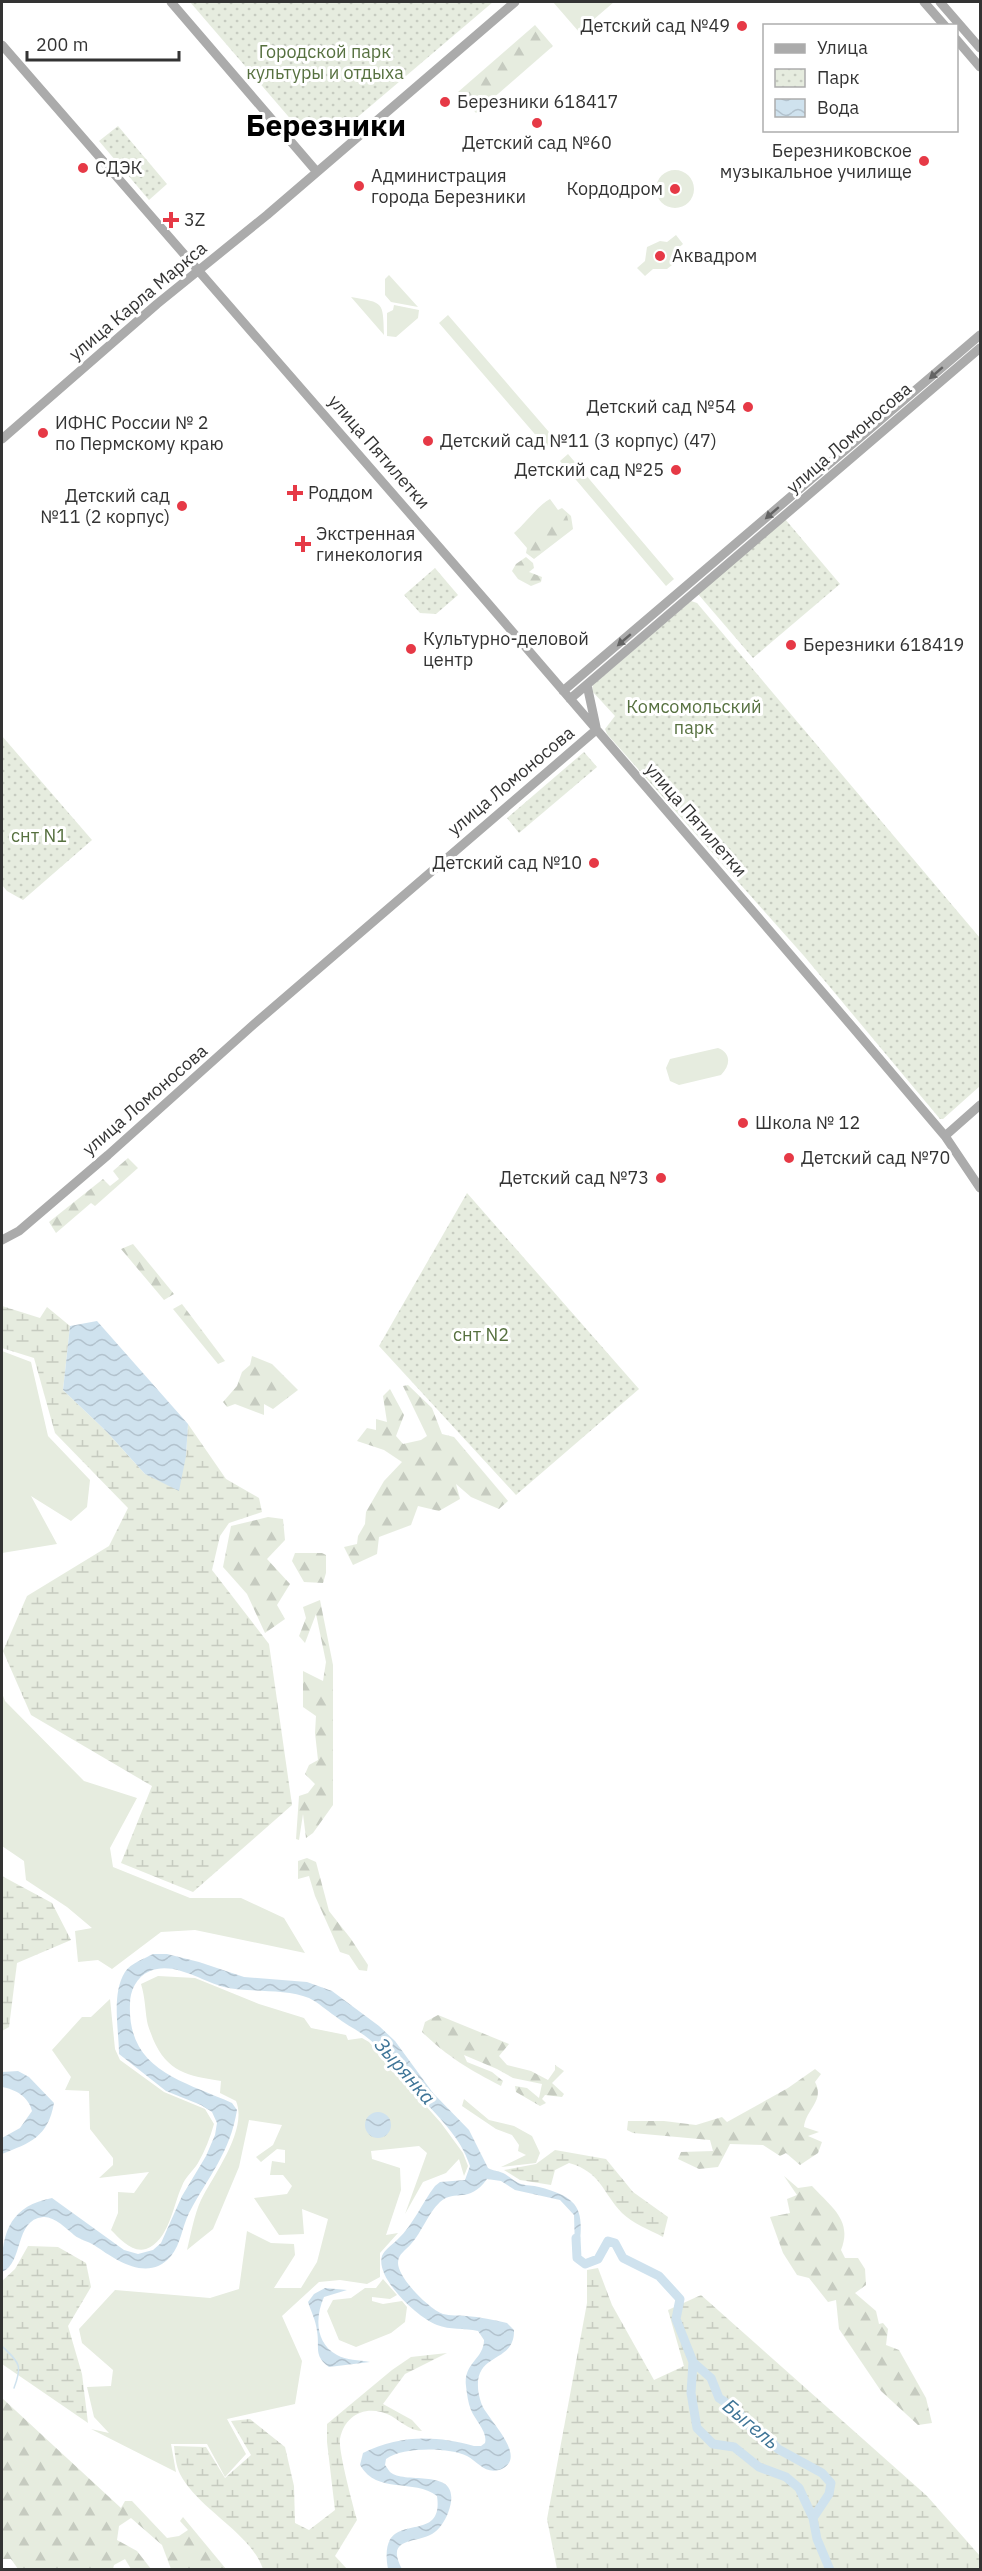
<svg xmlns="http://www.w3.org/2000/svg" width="982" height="2571" viewBox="0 0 982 2571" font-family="'IBM Plex Sans',sans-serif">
<defs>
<pattern id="forest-firs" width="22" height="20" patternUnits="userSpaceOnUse" patternTransform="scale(1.5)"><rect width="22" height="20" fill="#e6ecdf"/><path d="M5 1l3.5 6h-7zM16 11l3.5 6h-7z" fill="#c6cbc0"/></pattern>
<pattern id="wetland-marsh" width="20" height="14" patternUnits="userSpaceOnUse" patternTransform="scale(1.5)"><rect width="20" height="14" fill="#e6ecdf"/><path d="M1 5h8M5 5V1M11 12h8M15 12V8" fill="none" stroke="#c6cbc0"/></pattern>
<pattern id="park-dots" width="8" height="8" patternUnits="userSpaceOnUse" patternTransform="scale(1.5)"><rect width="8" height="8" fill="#e6ecdf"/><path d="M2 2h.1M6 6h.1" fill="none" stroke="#c6cbc0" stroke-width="1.8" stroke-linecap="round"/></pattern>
<pattern id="water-waves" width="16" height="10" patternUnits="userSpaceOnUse" patternTransform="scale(1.5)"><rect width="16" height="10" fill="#cfe2ee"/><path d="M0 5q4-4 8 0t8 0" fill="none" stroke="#b2c2cd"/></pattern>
</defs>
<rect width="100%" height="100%" fill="#fff"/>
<path fill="#e6ecdf" d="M553 2H614L579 32Z
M656 189a19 19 0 1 1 38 0a19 19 0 1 1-38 0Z
M676 235 683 244 675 251 672 265 667 269H653L645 276 637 268 645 261 647 247 660 241 667 242Z
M389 275 418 307 391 302 385 295V279Z
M351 297C384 303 383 301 384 335Z
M394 305 419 310 418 318 396 337 387 336V313L393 310Z
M448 315 555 439 546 447 439 323Z
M568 454 674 579 666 586 560 461Z
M550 499 558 510 562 508 571 516 573 529 534 559 526 553 527 548 514 533C527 522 536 507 550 499Z
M718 1048C731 1053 731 1065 721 1075L679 1085 670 1081 666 1068 670 1059Z
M2 1351 31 1362 48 1436 90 1480 87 1507 71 1521 31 1496 57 1544 2 1553Z
M2 1693 5 1701 84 1781 137 1798 110 1848 113 1867 190 1898H241L284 1918 305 1953 195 1930 161 1932 112 1969 98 1960 78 1962 75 1931 92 1928 67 1907 26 1880 24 1861 2 1846Z
M158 1976 195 1978 259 2004 304 2018 311 2028 346 2035 348 2040 362 2038 369 2042 441 2123 463 2153 468 2166 464 2176 459 2159 446 2173 423 2182 405 2214 427 2153 419 2146 371 2151 372 2159 400 2168 401 2190 386 2235 398 2233 380 2253V2277L367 2284 340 2280 319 2282 282 2316 302 2361 295 2404 227 2419 246 2454 225 2477 207 2444H171L176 2472 91 2429 109 2433 94 2417 87 2387 111 2386 113 2370 82 2343 79 2329 115 2290 210 2298 239 2289 247 2231 271 2243 294 2244 295 2255 274 2288H301L317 2262 328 2219 302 2209 304 2234 279 2235 254 2198 287 2194 292 2186 283 2175H270L272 2161 285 2163V2150L277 2149 261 2162 256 2157 273 2145 282 2125 249 2120 239 2167 213 2229 187 2250C191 2234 194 2215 201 2200 214 2174 248 2130 236 2101L220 2093 221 2081C188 2076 167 2072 153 2039 151 2033 148 2027 147 2021 145 2008 145 1997 141 1984Z
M110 1999 115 2049 120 2060 164 2092 205 2109 214 2124C210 2138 205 2151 198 2163 193 2171 185 2177 182 2186 173 2205 169 2241 146 2249 132 2253 120 2239 111 2230L118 2213V2192L134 2193 149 2172 99 2178 113 2165V2158L90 2129 89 2091 65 2090 71 2077 52 2050 82 2017H91Z
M464 2099 489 2120 514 2126 532 2136 540 2153 536 2163 501 2167 526 2155 518 2151 519 2145 512 2135 496 2129 462 2106Z
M383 2279 397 2295 390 2299 372 2297V2301L383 2304 402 2301 407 2307 405 2322 391 2333 356 2347 339 2340 327 2311 333 2300 351 2298 365 2288H376Z"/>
<path fill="url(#forest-firs)" d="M535 25 553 46 476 113 458 92Z
M560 510 567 516 570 528 533 558 527 552 529 540 542 538 546 528Z
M526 557 533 563 534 568 529 572 542 577 541 582 531 586 518 579 512 571 516 564Z
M128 1158 138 1168 95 1206 91 1203 56 1233 49 1222 103 1179 110 1186 119 1179 113 1171Z
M133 1244 174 1294 164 1300 121 1249Z
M182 1304 225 1361 218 1364 173 1309Z
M252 1356 272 1364 298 1390 273 1409 264 1404V1415L235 1404 227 1407 223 1402 237 1386 242 1372 250 1365Z
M408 1385 432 1408 442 1434 454 1437 508 1501 499 1509 471 1497 456 1484 460 1499 439 1511 418 1506 411 1525 379 1537 377 1554 353 1565 344 1547 357 1544 358 1536 365 1524 366 1512 384 1481 402 1462 384 1450 357 1441 367 1428 376 1430V1419L387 1422 383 1396 390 1389 404 1415 396 1436 403 1444 421 1440 427 1436 403 1386Z
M268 1517 283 1519 285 1540 267 1559 290 1584 277 1605 285 1619 265 1633 247 1594 223 1567 231 1526Z
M295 1553H322L326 1555V1573L323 1583 304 1582 292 1561Z
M320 1600 333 1665V1805L313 1833 306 1838 303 1814 299 1840 296 1839 299 1796 308 1793 315 1784 305 1774 309 1765 318 1760 315 1733 316 1716 303 1707V1671L323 1681 326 1662 316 1614 305 1643 299 1636 306 1618 303 1607Z
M307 1858 316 1862 329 1911 351 1939 368 1965 367 1971 359 1970 349 1955 340 1952 315 1896 309 1876 298 1879V1861Z
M438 2015 509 2044 499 2056 507 2065 531 2071 548 2080 555 2070V2065L564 2071 552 2083 564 2094 562 2097 545 2095 542 2099 546 2103 540 2106 516 2092 515 2086 527 2088 539 2098 542 2084 513 2078 497 2069 464 2055 467 2062 492 2072 503 2081 501 2086C470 2070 448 2057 422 2032L425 2022Z
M815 2069 821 2074 815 2082C825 2101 806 2109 804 2127L819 2132 808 2136 822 2142 818 2153 800 2165 786 2153 780 2156 763 2145 730 2144 718 2167 699 2169 678 2159 681 2152 713 2151 710 2140 633 2133 627 2130 628 2121H664L696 2125 722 2117 727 2122 788 2088Z
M784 2176 798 2188 812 2186C831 2207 853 2220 841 2250L845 2258H858L865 2269 866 2285 855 2293 876 2311 879 2324 883 2323 888 2329 886 2345 899 2350 926 2398 932 2423 918 2425 881 2391 839 2329 836 2300 828 2302 809 2278 797 2275 783 2253 770 2217 790 2213 787 2199 797 2195Z
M2 2398 121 2508 125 2501H132L167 2538 179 2536 188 2530 180 2521 183 2517 226 2569H171L162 2545 131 2518 119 2526 117 2540 137 2551 151 2569H131L125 2559 114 2565 113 2569H18L11 2559H2Z"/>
<path fill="url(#wetland-marsh)" d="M2 1306 40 1318 47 1307 70 1326 63 1390 107 1432 145 1474 186 1456 188 1424 226 1479 259 1498 262 1512 229 1523 220 1536 212 1570 269 1644 292 1805 193 1892 121 1863 152 1786 31 1715 3 1651 27 1596 109 1546 128 1508 55 1433 34 1358 2 1348Z
M2 1876 52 1903 71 1940 17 1963 9 2027 2 2031Z
M555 2150 606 2159 633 2192 668 2217 663 2237C650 2230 632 2223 622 2213 602 2192 601 2172 569 2163L555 2170 551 2185 520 2180 504 2170 536 2164Z
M28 2246 58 2247 86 2263 91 2287 68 2326 82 2374 88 2423 2 2364V2281L15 2269Z
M598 2268 612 2305 654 2380 684 2366 668 2310 701 2295 927 2496 980 2556V2569H557L547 2519 587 2303V2270Z
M447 2353 405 2374 383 2404 412 2420 422 2431C405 2430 396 2415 381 2412 361 2407 344 2418 340 2439 338 2450 353 2506 357 2520L335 2556 347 2569H263C250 2532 198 2509 180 2474 176 2466 175 2455 174 2446L206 2447 225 2478 251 2455 231 2421 250 2419 285 2447 294 2486 295 2523 309 2530 335 2510 327 2442V2424L392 2370 411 2357Z"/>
<path fill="url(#park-dots)" d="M190 2H493L333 138 319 132 306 137Z
M118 126 167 184 149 200 99 141Z
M785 519 840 584 753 658 698 594Z
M435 568 458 595 436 614 420 613 404 595Z
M691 601 697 603 980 938V1086L943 1119H940L804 956 607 734 605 729 615 716 592 691 593 685Z
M2 736 92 840 23 900 7 891 2 885Z
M584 752 597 767 519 833 507 818Z
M467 1193 639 1389 516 1495 379 1346Z"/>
<path fill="url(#water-waves)" d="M97 1321 188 1424 186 1456 179 1491 145 1474 107 1432 63 1390 70 1326Z
M153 1954H167L199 1962 244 1977 307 1982 332 1991 379 2026 395 2041 433 2093 469 2130 488 2168C493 2171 500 2171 505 2174 510 2177 515 2182 521 2184 526 2186 533 2185 539 2187 581 2198 584 2210 579 2250L575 2248 574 2215 560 2200 515 2190 501 2181 487 2179C468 2205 456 2188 440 2202 428 2213 422 2232 411 2244 406 2250 398 2254 398 2263 398 2278 429 2309 443 2314 450 2316 459 2315 466 2316 480 2317 494 2320 507 2323L514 2330C515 2363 476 2352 478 2387 478 2392 480 2400 482 2405 488 2420 531 2459 499 2470 485 2474 478 2462 467 2456 449 2447 402 2447 386 2459L385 2465C387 2467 388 2470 390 2472 406 2486 466 2464 448 2513 445 2521 439 2530 432 2534 414 2544 385 2537 402 2569H388C376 2503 445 2550 437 2496 414 2478 377 2495 360 2465L363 2453C399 2435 435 2435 474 2446H481L485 2443C488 2432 475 2420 471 2410 468 2403 467 2394 466 2386 463 2363 484 2359 484 2340L478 2331C464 2328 450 2330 437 2325 418 2318 375 2278 382 2256 385 2249 392 2245 398 2239 413 2225 422 2203 435 2186L440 2182 465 2180 470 2166C461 2137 437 2116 417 2093 401 2075 389 2054 369 2039 358 2030 346 2025 335 2016 326 2010 319 2003 309 1998 285 1988 250 1993 224 1987 201 1981 174 1961 150 1971 136 1977 130 1991 130 2004 127 2071 184 2081 232 2103L237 2110C230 2153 208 2177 189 2213 182 2227 181 2244 171 2256 148 2283 116 2260 94 2245 88 2241 80 2240 74 2235 66 2228 54 2216 43 2217 14 2220 24 2263 2 2272 1 2233 10 2206 52 2198L124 2250 138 2254 153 2250 161 2243 182 2196 206 2156 215 2135 217 2123 212 2112 201 2105 166 2091 119 2054C119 2030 111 1994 125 1972 131 1963 144 1959 153 1954Z
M18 2071 29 2077 54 2103C48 2137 30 2143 2 2154V2138L20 2128 32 2111C29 2097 15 2089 2 2087V2072Z
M365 2125a13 13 0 1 1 26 0a13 13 0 1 1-26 0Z
M325 2288 347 2290 324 2297C315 2317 315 2343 337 2355 346 2360 359 2360 370 2362L329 2367C313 2355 320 2348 317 2331 316 2321 311 2311 308 2302L314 2294Z"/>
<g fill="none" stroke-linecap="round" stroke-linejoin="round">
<path stroke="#cfe2ee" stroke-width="1.5" d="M2 2346C19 2363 23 2364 14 2388"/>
<path stroke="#cfe2ee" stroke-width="9" d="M576 2238 577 2258 585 2264 598 2259 608 2241 615 2243 623 2258 659 2276 680 2299 676 2319 693 2362 711 2378 719 2398 737 2410 749 2426 764 2433 778 2449 822 2473 831 2483 829 2494 813 2518 817 2539 830 2570
M693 2362 691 2393 697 2428 713 2444 734 2447 759 2467 786 2477 799 2488 813 2518"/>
<path stroke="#ababab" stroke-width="9" d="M171 2 317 172
M924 2 945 26
M940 2 980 48
M956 39 980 67
M2 45 486 601 855 1030 945 1136 980 1188
M2 439 157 304 267 215 515 2
M587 685 596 727
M563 691 980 335
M570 699 980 348
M945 1136 980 1105
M2 1240 19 1231 108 1155 253 1025 596 730"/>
</g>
<defs><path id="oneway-solid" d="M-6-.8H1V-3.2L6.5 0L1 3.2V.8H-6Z" transform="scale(1.5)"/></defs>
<g fill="#636363">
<use href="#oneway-solid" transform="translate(936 373) rotate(139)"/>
<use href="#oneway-solid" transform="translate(772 513) rotate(139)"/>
<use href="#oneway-solid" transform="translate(624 640) rotate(139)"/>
</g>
<g fill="#e63946" stroke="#fff" stroke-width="2">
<circle cx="742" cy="26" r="6"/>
<circle cx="445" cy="102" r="6"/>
<circle cx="537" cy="123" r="6"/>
<circle cx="924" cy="161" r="6"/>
<circle cx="83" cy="168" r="6"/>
<circle cx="359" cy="186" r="6"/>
<circle cx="675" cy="189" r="6"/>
<path d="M168 211h6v6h6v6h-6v6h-6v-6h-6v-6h6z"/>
<circle cx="660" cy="256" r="6"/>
<circle cx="748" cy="407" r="6"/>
<circle cx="43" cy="433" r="6"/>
<circle cx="428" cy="441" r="6"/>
<circle cx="676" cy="470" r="6"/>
<path d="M292 484h6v6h6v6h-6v6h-6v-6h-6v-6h6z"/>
<circle cx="182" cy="506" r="6"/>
<path d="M300 535h6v6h6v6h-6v6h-6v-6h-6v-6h6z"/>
<circle cx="791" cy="645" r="6"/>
<circle cx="411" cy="649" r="6"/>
<circle cx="594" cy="863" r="6"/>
<circle cx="743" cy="1123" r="6"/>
<circle cx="789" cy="1158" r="6"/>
<circle cx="661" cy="1178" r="6"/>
</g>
<g text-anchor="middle" stroke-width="6" stroke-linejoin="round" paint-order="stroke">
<g font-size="18" fill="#333" stroke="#fff" text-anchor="start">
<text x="730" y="32" text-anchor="end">Детский сад №49</text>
<text x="457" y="108">Березники 618417</text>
<text x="537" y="149" text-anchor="middle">Детский сад №60</text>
<text x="912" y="157" text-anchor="end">Березниковское<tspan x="912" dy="21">музыкальное училище</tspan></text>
<text x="95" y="174">СДЭК</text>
<text x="371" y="182">Администрация<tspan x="371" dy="21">города Березники</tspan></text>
<text x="663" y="195" text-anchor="end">Кордодром</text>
<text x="184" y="226">3Z</text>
<text x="672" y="262">Аквадром</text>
<text x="736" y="413" text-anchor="end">Детский сад №54</text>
<text x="55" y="429">ИФНС России № 2<tspan x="55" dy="21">по Пермскому краю</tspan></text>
<text x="440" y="447">Детский сад №11 (3 корпус) (47)</text>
<text x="664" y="476" text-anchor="end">Детский сад №25</text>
<text x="308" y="499">Роддом</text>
<text x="170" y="502" text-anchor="end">Детский сад<tspan x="170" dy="21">№11 (2 корпус)</tspan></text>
<text x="316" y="540">Экстренная<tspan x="316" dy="21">гинекология</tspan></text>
<text x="423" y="645">Культурно-деловой<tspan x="423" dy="21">центр</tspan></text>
<text x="803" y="651">Березники 618419</text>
<text x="582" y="869" text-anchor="end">Детский сад №10</text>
<text x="755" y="1129">Школа № 12</text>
<text x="801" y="1164">Детский сад №70</text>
<text x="649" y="1184" text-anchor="end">Детский сад №73</text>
</g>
<g font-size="18" fill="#56703f" stroke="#fff">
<text x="325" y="58">Городской парк<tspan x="325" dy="21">культуры и отдыха</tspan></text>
<text x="694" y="713">Комсомольский<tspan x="694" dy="21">парк</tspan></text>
<text x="39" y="842">снт N1</text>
<text x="481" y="1341">снт N2</text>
</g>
<g font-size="18" fill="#333" stroke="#fff">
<text transform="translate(138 301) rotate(-40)" y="6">улица Карла Маркса</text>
<text transform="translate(849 438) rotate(-41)" y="6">улица Ломоносова</text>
<text transform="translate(379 452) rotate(49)" y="6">улица Пятилетки</text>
<text transform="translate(511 781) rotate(-40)" y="6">улица Ломоносова</text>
<text transform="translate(696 820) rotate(49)" y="6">улица Пятилетки</text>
<text transform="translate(145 1100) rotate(-41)" y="6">улица Ломоносова</text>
</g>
<g font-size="20" font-style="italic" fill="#3f7597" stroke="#fff">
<text transform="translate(405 2071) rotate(49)" y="7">Зырянка</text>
<text transform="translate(751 2424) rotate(40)" y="7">Быгель</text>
</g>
<g font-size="30" font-weight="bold" fill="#000" stroke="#fff">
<text x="326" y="136">Березники</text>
</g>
</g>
<rect width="982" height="2571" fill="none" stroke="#333333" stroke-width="6"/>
<rect x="763" y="24" width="195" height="108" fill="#ffffff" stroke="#adadad" stroke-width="1.5"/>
<rect x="775" y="44" width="30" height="9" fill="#ababab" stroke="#adadad" stroke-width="1.5"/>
<text x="817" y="54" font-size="18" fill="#333333">Улица</text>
<rect x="775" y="69" width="30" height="18" fill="url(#park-dots)" stroke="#adadad" stroke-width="1.5"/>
<text x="817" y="84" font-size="18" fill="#333333">Парк</text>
<rect x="775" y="99" width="30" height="18" fill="url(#water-waves)" stroke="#adadad" stroke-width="1.5"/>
<text x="817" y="114" font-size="18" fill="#333333">Вода</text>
<path d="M27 51v9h152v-9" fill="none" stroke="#333333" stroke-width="3"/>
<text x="36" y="51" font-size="18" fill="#333333" stroke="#ffffff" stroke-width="4.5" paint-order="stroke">200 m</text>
</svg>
